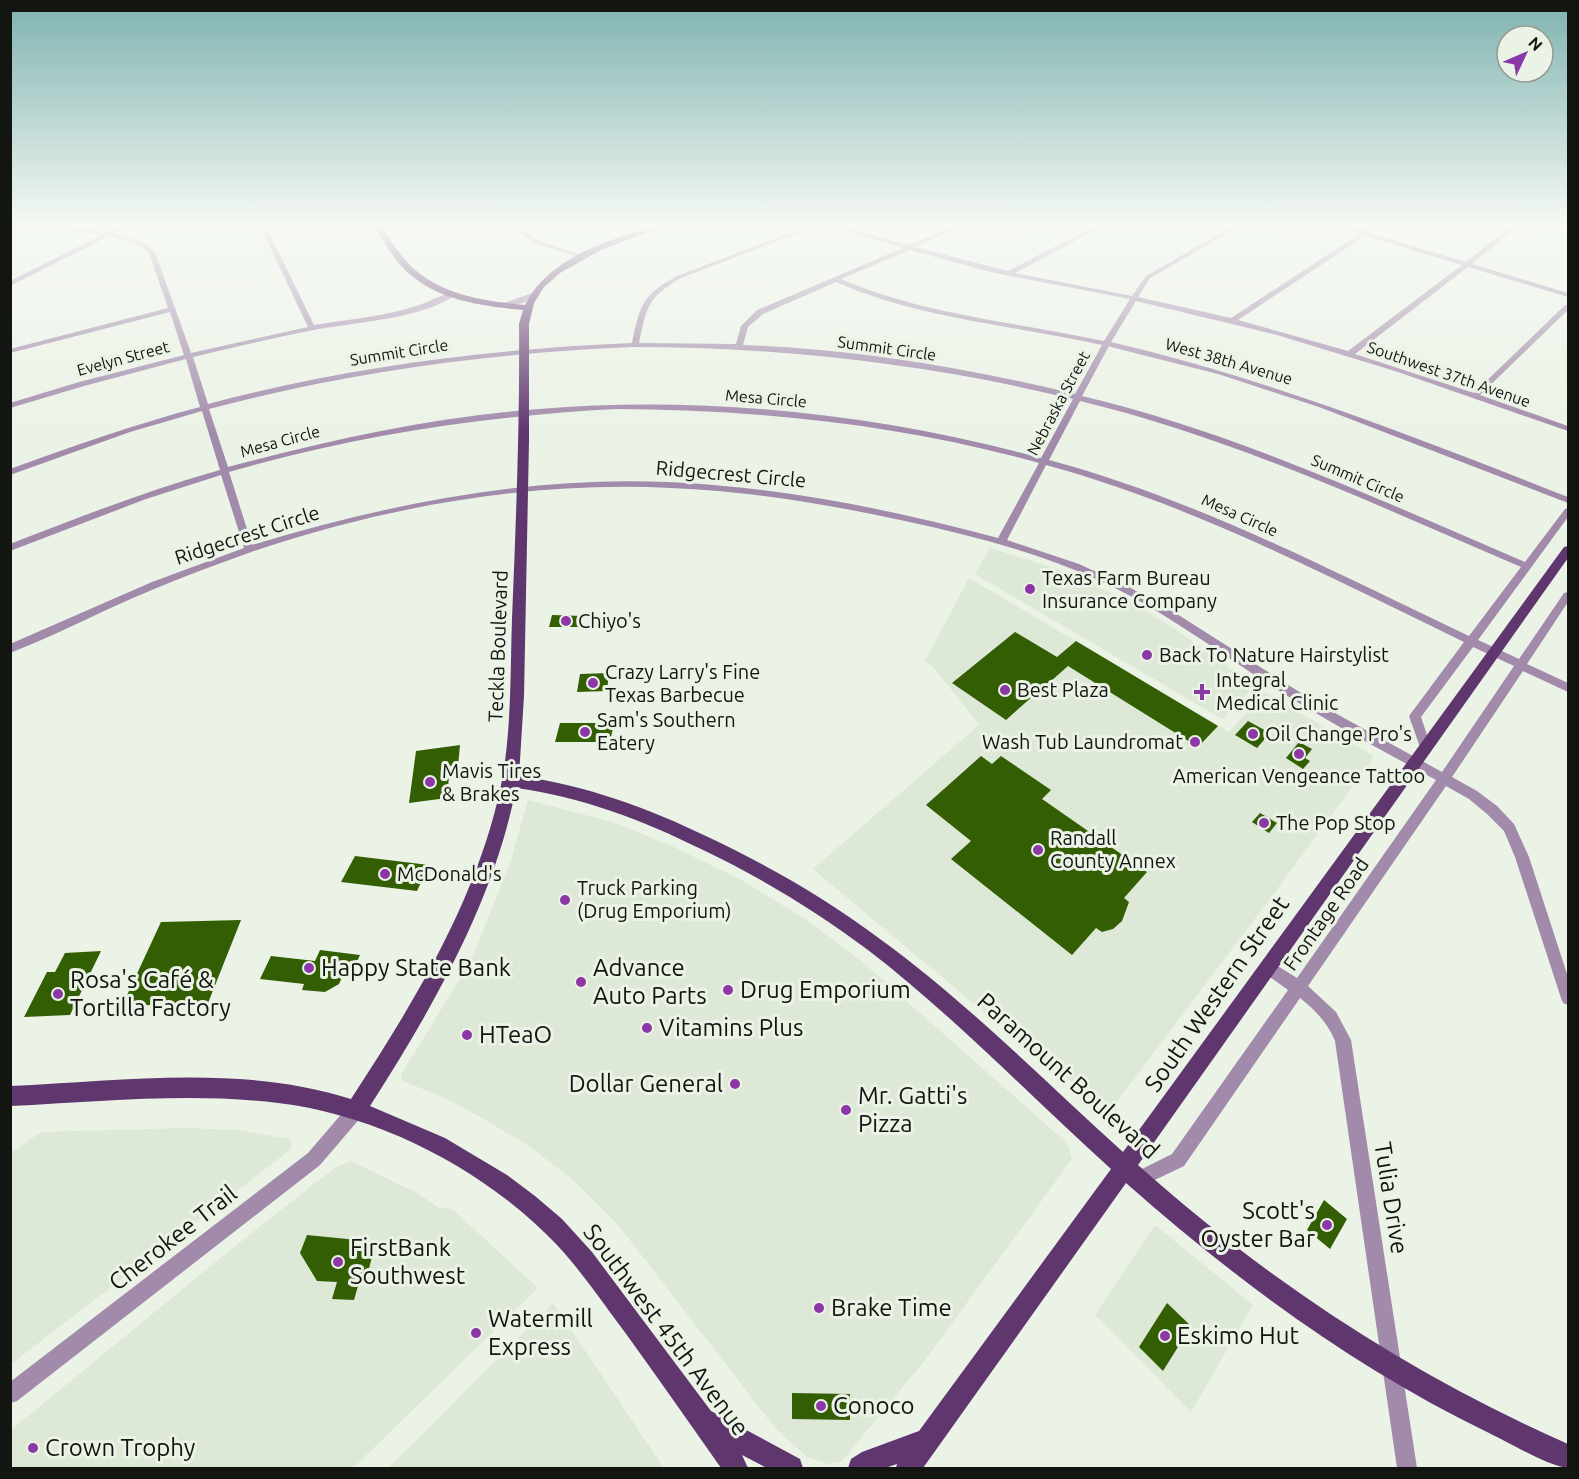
<svg xmlns="http://www.w3.org/2000/svg" width="1579" height="1479" viewBox="0 0 1579 1479" font-family="Ubuntu,sans-serif">
<rect width="100%" height="100%" fill="#ebf2e6"/>
<path fill="#dde8d6" d="M990 548 1063 571 1129 601 1172 627 1255 686 1222 719 975 574Z
M969 578 1229 732 1265 692 1372 755V760L1278 888 1113 1107 1098 1106 1014 1031 1005 1030 813 869 979 725 935 669 925 661Z
M528 800 616 823 676 848 745 882 808 921 860 960 1067 1143 1072 1159 925 1360 842 1461 828 1464 807 1457 776 1429 619 1226 572 1179 526 1144 480 1117 447 1099 403 1081 401 1075 470 962 510 864Z
M187 1128 236 1130 290 1139 292 1145 290 1150 11 1364V1153L41 1132Z
M351 1161 417 1193 439 1208 452 1209 538 1288 353 1468H11V1430L229 1251 336 1167Z
M1155 1225 1253 1305 1191 1412 1095 1315Z
M553 1303 664 1468H388L419 1438Z"/>
<path fill="#335e03" d="M552 615 582 616 579 627H549Z
M1015 632 1057 657 1076 641 1218 726 1198 747 1068 666 1050 682 1054 685 1038 699 1033 696 1006 720 952 683Z
M609 673 607 691 577 692 580 674Z
M1248 721 1270 733 1257 748 1235 735Z
M560 723H614L610 742H555Z
M1299 742 1312 749 1305 758 1310 761 1303 769 1286 758Z
M460 745 458 766H450L447 798 409 803 416 751Z
M981 756 992 764 1001 756 1051 790 1042 799 1147 872 1124 898 1129 902 1122 921 1113 929 1102 932 1096 928 1072 955 951 859 971 841 926 805Z
M1260 813 1277 823 1269 833 1252 822Z
M355 856 429 865 417 891 341 882Z
M241 920 208 1003 122 1006 161 922Z
M320 950 360 955 350 977 343 975 339 984 325 992 302 990 304 984 260 979 271 956 315 961Z
M101 951 70 1015 24 1017 47 972H55L65 953Z
M1324 1200 1347 1219 1330 1249 1307 1230Z
M307 1235 367 1241 362 1256 372 1257 366 1280 360 1279 354 1300 332 1299 337 1282 317 1281 300 1253Z
M1167 1303 1191 1326 1163 1371 1139 1347Z
M792 1393 850 1394V1420L792 1419Z"/>
<g fill="none" stroke-linecap="round" stroke-linejoin="round">
<path fill="#a28aab" fill-rule="evenodd" d="M21 226H30L10 236V231Z
M34 226H57L108 232 120 226H128L115 234 146 244 155 252 191 353 308 327 260 226H266L314 325C349 319 385 317 419 305 429 302 449 290 457 294 425 318 359 322 319 329 277 337 235 347 193 357L208 404C346 367 488 349 632 343 640 305 642 295 677 276L808 226H817L681 278C647 298 647 306 639 343L736 344 741 326 757 310 903 248 829 226H840L909 245 953 226H962L915 247 1008 271 1095 226H1103L1015 273 1132 296 1146 276 1233 226H1241L1150 278 1138 297 1231 318 1359 234 1336 226H1347L1363 231 1370 226H1378L1369 233 1466 262 1511 226H1518L1472 264 1568 293V297L1468 267 1355 354 1474 393 1565 305H1568V310L1480 395 1568 426V431L1398 372 1277 335 1136 301 1111 342C1269 379 1418 438 1568 497V503L1319 407 1218 374 1111 347 1109 346 1082 396C1237 433 1380 500 1525 562L1565 509 1568 508V517L1478 640 1519 659 1564 593 1568 592V602L1527 664 1568 683V692L1523 671 1452 777 1477 791 1497 806 1514 824 1529 857 1568 977V1005L1563 1003 1561 998 1515 857 1504 831 1487 814 1469 799 1446 786 1308 986 1336 1012 1351 1040 1417 1468H1397L1335 1041C1328 1023 1315 1010 1300 998L1184 1166 1140 1187 1134 1185 1132 1179 1134 1173 1172 1154 1288 990 1263 972 1261 967 1263 962 1268 960 1297 978 1436 780C1378 748 1319 717 1264 681 1208 645 1155 605 1094 578 1033 551 969 535 905 521 827 504 750 491 671 488 532 481 389 506 257 550 209 567 162 585 115 606 80 622 46 639 10 653V644L152 582 244 548 221 475 146 499 10 551V544C80 517 148 490 220 470L202 411 130 432 10 475V469C73 446 136 424 200 407L186 359 84 386 10 408V403L79 382 184 355 170 312 10 353V349L168 308 149 253 141 246 128 241 109 236 10 286V281L102 235ZM1365 236 1462 265 1348 351 1238 320ZM910 250 990 272 1130 299 1104 341C1016 322 924 315 841 279ZM836 282C920 319 1013 325 1102 345L1075 394C967 368 855 349 743 345L748 327 763 314ZM632 347C781 347 928 364 1073 399L1041 458C879 414 707 395 539 409 433 417 330 440 228 467L209 409C348 372 489 353 632 347ZM1080 401C1234 438 1376 505 1521 567L1469 636C1330 570 1198 500 1049 460ZM616 409C761 410 898 424 1039 463L998 538C890 509 780 487 668 482 527 476 387 504 252 545L229 472C356 435 485 416 616 409ZM1046 465C1193 505 1327 576 1464 642L1409 716 1421 750H1429L1431 747 1421 717 1473 647 1514 666 1442 772 1315 702 1177 614 1129 587 1079 564 1007 540Z
M510 226H518L538 241 585 256 582 258 534 243Z
M535 292 537 293V295L523 303 502 307 498 305Z
M356 1102 362 1104 364 1110 362 1116 320 1165 17 1401 10 1403V1382L308 1153 350 1104Z"/>
<path fill="#60366f" fill-rule="evenodd" d="M373 226H381C390 239 398 253 409 264 439 295 484 301 525 305 548 258 605 242 652 226H664L601 250 560 273 544 287 534 303 529 324V440L524 696 519 776C585 785 648 808 708 837 769 866 827 899 880 939 967 1002 1043 1080 1123 1152L1564 547 1568 546V558L1138 1165C1269 1282 1408 1373 1568 1444V1468C1548 1466 1510 1443 1489 1433 1355 1368 1237 1281 1126 1183L923 1468H896L897 1464 885 1468H848L851 1459 862 1452 919 1431 1111 1169C1030 1096 954 1016 868 950 816 911 760 877 701 849 642 820 582 797 516 788 494 902 432 1009 370 1106L445 1138 507 1175 535 1196 562 1219 592 1252 711 1411 800 1459 803 1468H767L742 1455 748 1468H721C689 1422 657 1377 624 1331 602 1302 582 1272 557 1245 487 1171 380 1115 278 1103 189 1092 100 1102 10 1106V1086C124 1081 240 1064 351 1099 411 1007 472 908 498 799 512 741 510 679 512 619 516 521 520 422 519 324L523 310C481 306 434 300 403 268 391 255 383 240 373 226Z"/>
</g>
<linearGradient id="sky" x2="0" y2="1"><stop stop-color="#7eb2b0"/><stop offset="0.52" stop-color="#f6f9f4"/><stop offset="1" stop-color="#f6f9f4" stop-opacity="0"/></linearGradient>
<rect width="1579" height="433" fill="url(#sky)"/>
<g fill="#8b37a6" stroke="#ebf2e6" stroke-width="2">
<circle cx="1030" cy="589" r="6"/>
<circle cx="566" cy="621" r="6"/>
<circle cx="1147" cy="655" r="6"/>
<circle cx="593" cy="683" r="6"/>
<circle cx="1005" cy="690" r="6"/>
<path d="M1199 683h6v6h6v6h-6v6h-6v-6h-6v-6h6z"/>
<circle cx="585" cy="732" r="6"/>
<circle cx="1253" cy="734" r="6"/>
<circle cx="1195" cy="742" r="6"/>
<circle cx="1299" cy="754" r="6"/>
<circle cx="430" cy="782" r="6"/>
<circle cx="1264" cy="823" r="6"/>
<circle cx="1038" cy="850" r="6"/>
<circle cx="385" cy="874" r="6"/>
<circle cx="565" cy="900" r="6"/>
<circle cx="309" cy="968" r="6"/>
<circle cx="581" cy="982" r="6"/>
<circle cx="728" cy="990" r="6"/>
<circle cx="58" cy="994" r="6"/>
<circle cx="647" cy="1028" r="6"/>
<circle cx="467" cy="1035" r="6"/>
<circle cx="735" cy="1084" r="6"/>
<circle cx="846" cy="1110" r="6"/>
<circle cx="1327" cy="1225" r="6"/>
<circle cx="338" cy="1262" r="6"/>
<circle cx="819" cy="1308" r="6"/>
<circle cx="476" cy="1333" r="6"/>
<circle cx="1165" cy="1336" r="6"/>
<circle cx="821" cy="1406" r="6"/>
<circle cx="33" cy="1448" r="6"/>
</g>
<g text-anchor="middle" stroke-width="6" stroke-linejoin="round" paint-order="stroke">
<g font-size="16" fill="#131511" stroke="#ebf2e6">
<text transform="translate(887 348) rotate(8)" y="6">Summit Circle</text>
<text transform="translate(399 352) rotate(-9)" y="6">Summit Circle</text>
<text transform="translate(123 358) rotate(-15)" y="6">Evelyn Street</text>
<text transform="translate(1229 361) rotate(16)" y="6">West 38th Avenue</text>
<text transform="translate(1449 374) rotate(19)" y="6">Southwest 37th Avenue</text>
<text transform="translate(766 398) rotate(5)" y="6">Mesa Circle</text>
<text transform="translate(1058 403) rotate(-62)" y="6">Nebraska Street</text>
<text transform="translate(280 441) rotate(-15)" y="6">Mesa Circle</text>
<text transform="translate(1358 478) rotate(23)" y="6">Summit Circle</text>
<text transform="translate(1240 515) rotate(24)" y="6">Mesa Circle</text>
</g>
<g font-size="20" fill="#131511" stroke="#ebf2e6">
<text transform="translate(731 474) rotate(5)" y="7">Ridgecrest Circle</text>
<text transform="translate(247 535) rotate(-18)" y="7">Ridgecrest Circle</text>
<text transform="translate(498 646) rotate(-88)" y="7">Teckla Boulevard</text>
<text transform="translate(1326 914) rotate(-55)" y="7">Frontage Road</text>
</g>
<g font-size="20" fill="#131511" stroke="#ebf2e6" text-anchor="start">
<text x="1042" y="585">Texas Farm Bureau<tspan x="1042" dy="23">Insurance Company</tspan></text>
<text x="578" y="628">Chiyo's</text>
<text x="1159" y="662">Back To Nature Hairstylist</text>
<text x="605" y="679">Crazy Larry's Fine<tspan x="605" dy="23">Texas Barbecue</tspan></text>
<text x="1216" y="687">Integral<tspan x="1216" dy="23">Medical Clinic</tspan></text>
<text x="1017" y="697">Best Plaza</text>
<text x="597" y="727">Sam's Southern<tspan x="597" dy="23">Eatery</tspan></text>
<text x="1265" y="741">Oil Change Pro's</text>
<text x="1183" y="749" text-anchor="end">Wash Tub Laundromat</text>
<text x="442" y="778">Mavis Tires<tspan x="442" dy="23">&amp; Brakes</tspan></text>
<text x="1299" y="783" text-anchor="middle">American Vengeance Tattoo</text>
<text x="1276" y="830">The Pop Stop</text>
<text x="1050" y="845">Randall<tspan x="1050" dy="23">County Annex</tspan></text>
<text x="397" y="881">McDonald's</text>
<text x="577" y="895">Truck Parking<tspan x="577" dy="23">(Drug Emporium)</tspan></text>
</g>
<g font-size="24" fill="#131511" stroke="#ebf2e6" text-anchor="start">
<text x="321" y="976">Happy State Bank</text>
<text x="593" y="976">Advance<tspan x="593" dy="28">Auto Parts</tspan></text>
<text x="70" y="988">Rosa's Café &amp;<tspan x="70" dy="28">Tortilla Factory</tspan></text>
<text x="740" y="998">Drug Emporium</text>
<text x="659" y="1036">Vitamins Plus</text>
<text x="479" y="1043">HTeaO</text>
<text x="723" y="1092" text-anchor="end">Dollar General</text>
<text x="858" y="1104">Mr. Gatti's<tspan x="858" dy="28">Pizza</tspan></text>
<text x="1315" y="1219" text-anchor="end">Scott's<tspan x="1315" dy="28">Oyster Bar</tspan></text>
<text x="350" y="1256">FirstBank<tspan x="350" dy="28">Southwest</tspan></text>
<text x="831" y="1316">Brake Time</text>
<text x="488" y="1327">Watermill<tspan x="488" dy="28">Express</tspan></text>
<text x="1177" y="1344">Eskimo Hut</text>
<text x="833" y="1414">Conoco</text>
<text x="45" y="1456">Crown Trophy</text>
</g>
<g font-size="24" fill="#131511" stroke="#ebf2e6">
<text transform="translate(1217 994) rotate(-55)" y="8">South Western Street</text>
<text transform="translate(1068 1076) rotate(42)" y="8">Paramount Boulevard</text>
<text transform="translate(1391 1198) rotate(81)" y="8">Tulia Drive</text>
<text transform="translate(173 1238) rotate(-38)" y="8">Cherokee Trail</text>
<text transform="translate(666 1330) rotate(53)" y="8">Southwest 45th Avenue</text>
</g>
</g>
<rect width="1579" height="1479" fill="none" stroke="#131511" stroke-width="24"/>
<g transform="translate(1525 54) rotate(46)"><circle r="28" fill="#ebf2e6" stroke="#959a91" stroke-width="1.5"/>
<path d="M0-4.5L10 22L0 15L-10 22Z" fill="#8b37a6"/>
<text y="-9" font-size="16" font-weight="bold" text-anchor="middle" fill="#131511">N</text>
</g>
</svg>
